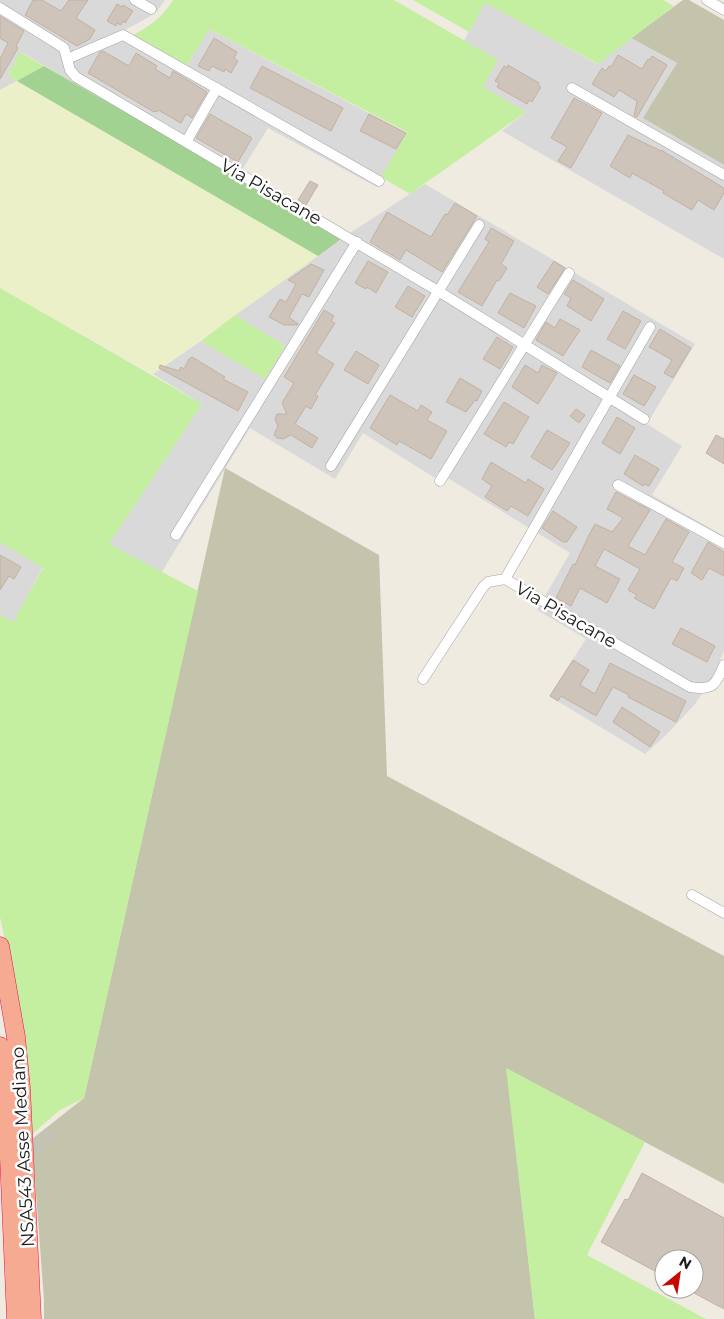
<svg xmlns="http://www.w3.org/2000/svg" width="724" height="1319" viewBox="0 0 724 1319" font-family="Montserrat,sans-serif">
<rect width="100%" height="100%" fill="#efebe1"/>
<path fill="#dad9d9" d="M0 0H165L157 11 149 17 123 31 186 67 209 29 407 133 377 187 268 128 237 178 21 52 8 75 17 81 0 90Z
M485 2 597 64 631 38 677 63 644 118 724 165V259L502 131 526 112 483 87 464 41Z
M425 184 695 344 647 424 682 446 652 495 724 536V651L713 677 695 704 669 732 645 754 549 696 586 639 537 610 570 553 438 472 435 478 363 433 335 479 250 428 160 575 109 544 202 404 153 374 201 341 265 378 285 346 235 315 344 237Z
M0 542 43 567 13 623 0 615Z"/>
<path fill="#c3c4ab" d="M683 0H689L724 20V165L643 118 677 63 631 38Z
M225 468 379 555 387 776 724 956V1184L507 1069 535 1319H44V1300L32 1139 84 1098Z"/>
<path fill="#ecf0c9" d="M17 81 318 256 153 374 0 288V90Z"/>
<path fill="#c4efa1" d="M173 0H394L498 60 483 87 526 112 410 194 381 177 407 132 209 29 186 67 132 36C152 24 160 20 173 0Z
M413 0H663L674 6 598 64 485 3 469 32Z
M20 52 44 66 17 81 8 75Z
M0 288 202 404 109 544 198 591 84 1098 60 1110 31 1135 13 976 0 917V615L13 622 43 568 0 542Z
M235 315 285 346 265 379 201 341Z
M506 1068 645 1142 587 1255 706 1319H535Z"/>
<path fill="#a2d291" d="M44 66 344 237 318 256 17 81Z"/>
<path fill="#cfc4b9" stroke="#c2b1a2" d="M33 0H42L61 11 69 0H88L76 18 95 30 90 39 77 46 25 15Z
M117 4 122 7 123 5 133 11 125 23 123 21 121 25 117 23 116 26 107 21Z
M0 16 24 31 16 46 18 48 0 79V59L8 43 0 38Z
M214 38 237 52 234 58 238 61 231 73 225 69 224 72 212 66 209 71 198 66Z
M103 51 129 66 136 53 157 66 155 69 170 78 173 71 207 92 192 118 186 114 181 123 158 110 157 112 155 111 154 112 88 73 100 52Z
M618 55 642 69 648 59 650 60 652 56 667 65 637 117 634 116 637 101 619 90 614 97 592 84 602 68 606 71 609 66 611 67Z
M508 65 539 83 538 85 541 87 532 102 529 100 527 104 497 87 499 83 495 81 504 66 507 68Z
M262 66 343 108 331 131 250 88Z
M574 98 602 113 571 168 558 161 567 147 551 138Z
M210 114 252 138 238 162 196 138Z
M369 114 406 133 396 149 360 131Z
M628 135 661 151V150L724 188V193L714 210 698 200 692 210 663 193 664 191 632 173 630 178 610 166Z
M310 181 318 185 306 205 298 200Z
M455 203 477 216 442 272 406 250 400 260 370 242 387 212 431 237 445 214 447 215Z
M491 228 514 241 501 264 507 268 499 281 497 280 482 306 458 292 489 242 485 239Z
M368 261 388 272 376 293 367 287 366 289 355 283Z
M554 261 565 268 548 294 537 287Z
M311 264 324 270 309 297 302 294 289 317 298 324V325H284L269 317 280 299 286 302 296 284 288 280Z
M573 280 604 299 591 321 567 306 571 298 564 294Z
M408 286 425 296 412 317 395 307Z
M510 293 536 306 524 328 498 313Z
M324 310 334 316 331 321 335 323 316 353 334 364 315 395 318 396 311 409 306 406 295 424 318 438 312 448 291 435 283 439 277 438 274 435 278 426 275 419 277 414H287L282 403 294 383 284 377Z
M623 311 641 321 625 349 607 339Z
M560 319 580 330 563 356 536 340 546 322 555 328Z
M660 329 691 348 673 378 664 373 672 360 649 347Z
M497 337 513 347 500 369 483 359Z
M591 350 620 366 610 383 582 367Z
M356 351 379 365 368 384 344 370Z
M192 357 225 377 223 379 248 392 238 411 159 368 160 365 179 371 181 367 184 369 189 359Z
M525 365 538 373 542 365 557 373 538 404 512 387Z
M634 375 656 387 644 406 623 394Z
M460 378 482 391 477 401 475 400 466 412 446 402Z
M390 395 418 411 421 405 432 412 427 420 447 431 431 459 399 441 397 445 370 428Z
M504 402 529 417 513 444 509 442 506 447 484 434Z
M576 409 585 415 579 423 570 416Z
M617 417 635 428 620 454 602 443Z
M547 430 570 443 552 470 531 457Z
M716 435 724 439V464L706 453Z
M635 455 659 469 649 486 644 484 643 486 624 474Z
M491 462 526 483 528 479 544 489 528 516 511 506 507 511 485 497 492 486 482 479Z
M616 492 650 510 628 546 645 555 666 519 689 532 672 562 684 568 677 581 671 578 654 609 634 598 637 595 628 590 640 569 604 549 595 566 620 579 607 603 580 588 571 606 556 598 573 564 575 565 589 535 595 524 612 532 623 518 607 509Z
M553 511 577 527 567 542H563L542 528Z
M708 542 724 552V576L709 568 702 580 691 573Z
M0 555 21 567 14 579 9 576 0 590Z
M681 628 715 646 707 662 672 644Z
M573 660 589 670 580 685 595 694 610 663 686 701 676 722 628 697 629 695 613 687 596 716 561 696 558 701 550 696Z
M622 707 660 732 650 747 613 722Z
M642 1173 724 1218V1309L694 1293V1259H664V1276L601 1242 625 1199 628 1200Z"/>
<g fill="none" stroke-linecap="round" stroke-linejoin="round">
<path stroke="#c5c2ba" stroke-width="10" stroke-dasharray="10 5" stroke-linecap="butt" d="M24 1160 53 1131"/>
<g stroke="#a3a3a3" stroke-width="11">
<path id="minor" d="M135 0 151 9
M707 0 724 10
M0 8 64 48 70 70 76 77 438 291 644 419
M67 59 123 35 379 181
M572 88 724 175
M186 142 217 88
M650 327 505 579 690 687C712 691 716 685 724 665
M331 466 479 225
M440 481 569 273
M618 485 724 543
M176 535 357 242
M423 679 483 587 488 582 505 579
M692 895 724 913"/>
</g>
<g stroke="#e81354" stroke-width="19">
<path id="trunk" d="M0 946 16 1037 21 1088 32 1319
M0 1046 6 1088 16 1319"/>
</g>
<use href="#minor" stroke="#fff" stroke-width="10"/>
<use href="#trunk" stroke="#f7aa92" stroke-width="18"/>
</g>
<g text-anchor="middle" stroke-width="5" stroke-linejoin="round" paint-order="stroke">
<g font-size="18" fill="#1c1c1c" stroke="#fff">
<text transform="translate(271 192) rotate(30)" y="6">Via Pisacane</text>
<text transform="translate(566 615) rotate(30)" y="6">Via Pisacane</text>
<text transform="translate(23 1147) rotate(-93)" y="6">NSA543 Asse Mediano</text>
</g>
</g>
<g transform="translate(679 1274) rotate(30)"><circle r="24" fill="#ffffff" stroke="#a4a4a4"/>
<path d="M0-4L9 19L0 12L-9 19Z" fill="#c80700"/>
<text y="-8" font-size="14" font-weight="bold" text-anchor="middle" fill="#1c1c1c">N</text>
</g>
</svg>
